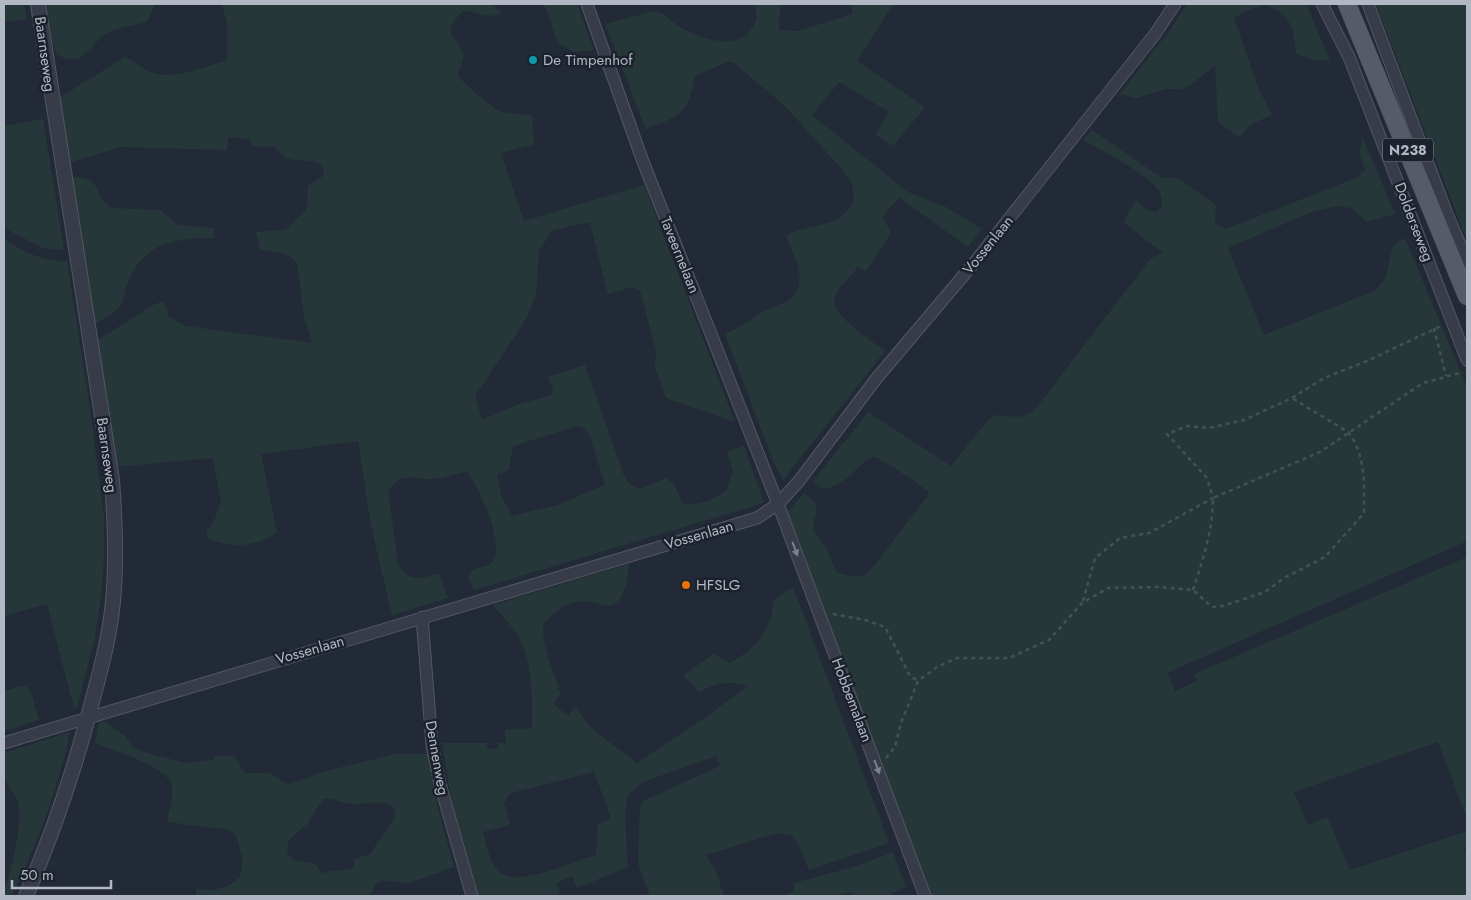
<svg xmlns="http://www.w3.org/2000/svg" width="1471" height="900" viewBox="0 0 1471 900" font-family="Jost,sans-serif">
<rect width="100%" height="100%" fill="#232a37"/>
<path fill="#263739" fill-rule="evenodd" d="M4 4H24L27 19 4 22Z
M46 4H155L147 22C135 25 119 27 109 32 88 43 87 69 57 55L51 36Z
M222 4H492L502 13C487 20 478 11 463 11 438 37 457 32 463 54 465 62 457 68 459 76 462 83 491 106 497 110 507 115 521 114 532 115L534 144 501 153 524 221 644 185 735 422 666 398 655 367 656 350 640 291 632 287 608 294 590 222 553 230 539 250 536 295 526 319 475 396 482 420 519 404 552 395 553 390 548 377 585 365 624 476 630 485 640 489 666 478 674 484 682 503C701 507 711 500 727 490L733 471 727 452 744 446 764 503 474 590 468 577C476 562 486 571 493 561 505 543 479 487 467 472 455 473 444 479 431 479 411 480 402 470 388 491L398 563C407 583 422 579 439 573L448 598 392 615 371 526 358 441 261 454 277 532C259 547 229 549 208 538L206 532 214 521 221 502 213 458 114 467 95 342 153 305 164 301 169 317 186 326 312 343 304 317 297 263C289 251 273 252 260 249L256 232 285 230 305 211 307 205 308 186 323 176 324 169C315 155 300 164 287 158 283 156 278 150 275 147L251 146V139L228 137 227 150 121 147 68 163 59 98 125 57C135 61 143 70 153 73 170 80 210 66 227 60V23ZM577 426 584 428 589 433 605 485 558 505 512 516 501 495 497 474 509 470 513 446Z
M543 4H577L594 50 574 52 557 42 548 13Z
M755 4H780L779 30 798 31 852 14V4H893L857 61 925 107 893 146 876 134 889 112 839 82 812 115 908 192 946 207 982 229 968 247 900 198 886 211 883 219 890 230V235L866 271 858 267C851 276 837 288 834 299 830 314 874 343 885 351L783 480 774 463 725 334C740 328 751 319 764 311 771 307 779 305 786 302 812 288 794 256 786 236 811 222 839 230 854 201L852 184 840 167 784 105 733 62H727L695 76C689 113 679 117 646 129L605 24 654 11C665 12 670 21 680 27 696 37 729 49 746 35 757 25 758 17 755 4Z
M1187 4H1306L1330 60H1314L1296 54C1294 29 1292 16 1267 5L1250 9 1234 18 1259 90 1272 115 1251 124 1240 138 1218 122 1215 65 1188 87 1180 89H1165L1137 98 1120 94 1170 30Z
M1376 4H1467V241Z
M43 119 64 250 43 248 4 228V126Z
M1092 130 1162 178H1178L1216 205 1215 222 1226 229 1358 177 1365 170 1359 153 1363 138 1395 214 1367 222 1351 208 1338 206 1314 211 1228 248 1264 335 1376 290 1385 279 1393 246 1405 238 1467 387V541L1167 673 1175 691 1197 681 1194 674 1467 557V818L1438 742 1294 792 1308 825 1327 817 1350 870 1467 831V847L1464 850 1467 854V896H931L788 512 804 493C824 509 815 507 813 529L827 549 836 572C848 576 858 580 869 572L928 496V491C922 486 878 456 874 457 860 459 847 488 822 489L813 481 868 412 951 466 987 421 996 415 1019 417 1032 412 1040 403 1151 258 1163 253 1123 222 1136 200 1149 211 1156 212 1162 206C1162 201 1162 195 1159 191 1151 176 1100 149 1083 140Z
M72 177C106 177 91 197 113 208L160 210 178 225 214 228V238C175 239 145 241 128 282 125 289 124 302 119 308 112 314 101 320 93 326Z
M4 238C24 253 42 261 67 261L90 408 104 518V557L101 596 95 637 77 707 74 708 47 604 4 616Z
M629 564C629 575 625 601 612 605 605 606 599 604 593 602 573 598 554 610 543 625 542 647 551 666 559 687L557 689 561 693 553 704 568 716 575 707 593 730 637 763 706 717 748 686C730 680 715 683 699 692L683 675 714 654 729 663C754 651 773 629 773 601L793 587 889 843 809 870 797 842 791 835 777 833 706 855 716 871 724 896H650L638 863 640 806 643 801 720 766 716 756 643 782 629 794 626 803 625 818 628 867 577 888 572 876 557 883 560 893 550 896H479L451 798 442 743H487V748L498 749V743H506L505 730 532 728C532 697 533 659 516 632 509 623 500 614 493 605ZM594 772 610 815 609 819 598 825 596 855C576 861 519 886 502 874 489 864 487 846 483 832L510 825 504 803 511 793Z
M21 686 27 687 31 692 39 720 4 731V691Z
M104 721 125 736 134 748 150 754 185 763 214 760 215 756H234L245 773H270L285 783 291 784 322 772 395 754H428L438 809 454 867 409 883 382 880 376 884 369 896H195L197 888C213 893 228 888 240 877L243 861 237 839 232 832 226 829 186 825 167 821C169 810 174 797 172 786 169 767 112 750 95 743L99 722ZM323 799C334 797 343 804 355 804 364 804 384 800 391 806 395 809 395 813 395 817L370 854 354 859V868L321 873 314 863 293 860 287 853 289 840 307 824Z
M70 732C58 789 37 844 12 896H4V888L7 884C12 862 23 826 18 803 16 793 6 786 4 776 2 769 4 760 4 753Z
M893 852 906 887 887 896H857L851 892 835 896H782L794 892V883L857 866Z"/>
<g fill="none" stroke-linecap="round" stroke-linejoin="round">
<g stroke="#525763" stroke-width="13">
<path id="minor" d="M587 4 642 159 778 504 925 896
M1322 4 1349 57 1467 360
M1368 4 1447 214 1467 261
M422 617 432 745 440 784 472 896
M4 743 757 518 778 504 799 481 876 379 974 263 1155 34 1175 4"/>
</g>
<g stroke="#525763" stroke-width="16">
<path id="tertiary" d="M26 896C53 833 75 769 92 702 101 669 110 635 113 601 117 561 115 520 112 480L38 4"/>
</g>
<g stroke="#404651" stroke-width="19">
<path id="primary" d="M1347 4 1467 296"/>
</g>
<path stroke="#435256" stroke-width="2.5" stroke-dasharray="4 4" stroke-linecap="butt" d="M1434 328 1446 376
M1193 590C1203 559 1213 530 1213 498L1320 452 1423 383 1463 372
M1083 601 1095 558 1120 538 1149 533 1213 498 1207 478 1167 434 1187 426 1209 428 1244 420 1292 398 1324 378 1367 361 1441 326
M833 614 865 620 885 627 910 676 918 681
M886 758 895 747 901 723 918 681 937 667 957 658H1009L1049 640 1082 603 1108 588 1159 587 1193 590 1212 607 1223 606 1265 592 1284 578 1325 557 1364 513C1364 484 1366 455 1348 432L1292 398"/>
<use href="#minor" stroke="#373c48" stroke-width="11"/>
<use href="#tertiary" stroke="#373c48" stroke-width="14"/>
<use href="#primary" stroke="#555b68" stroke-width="18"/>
</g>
<defs><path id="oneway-solid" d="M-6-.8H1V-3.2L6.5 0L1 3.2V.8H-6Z" transform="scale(1.25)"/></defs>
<g fill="#7b808c">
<use href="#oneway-solid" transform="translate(795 549) rotate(70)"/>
<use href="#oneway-solid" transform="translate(877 767) rotate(69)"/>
</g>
<circle fill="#0f9aa8" stroke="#1c222c" stroke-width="2" cx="533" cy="60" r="5"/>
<circle fill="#e8710a" stroke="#1c222c" stroke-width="2" cx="686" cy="585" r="5"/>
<g text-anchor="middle" stroke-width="5" stroke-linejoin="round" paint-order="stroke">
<rect fill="#1c222c" stroke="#858a96" stroke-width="1" x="1383" y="138.5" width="50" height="23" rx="4"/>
<g font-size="14" font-weight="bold" fill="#b2b7c4">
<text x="1408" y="155">N238</text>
</g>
<g font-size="15" fill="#b2b7c4" stroke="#1c222c">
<text transform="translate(45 54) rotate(82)" y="5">Baarnseweg</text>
<text transform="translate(1414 222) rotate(69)" y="5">Dolderseweg</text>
<text transform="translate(988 245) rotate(-51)" y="5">Vossenlaan</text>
<text transform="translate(680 255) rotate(68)" y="5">Taveernelaan</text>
<text transform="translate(107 455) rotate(82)" y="5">Baarnseweg</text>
<text transform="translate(699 535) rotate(-16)" y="5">Vossenlaan</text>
<text transform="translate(310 650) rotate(-16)" y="5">Vossenlaan</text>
<text transform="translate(852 700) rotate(69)" y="5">Hobbemalaan</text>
<text transform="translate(437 758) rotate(80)" y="5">Dennenweg</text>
</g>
<g font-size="15" fill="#b2b7c4" stroke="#1c222c" text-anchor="start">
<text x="543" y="65">De Timpenhof</text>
<text x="696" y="590">HFSLG</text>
</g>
</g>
<rect width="1471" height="900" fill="none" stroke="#b2b7c4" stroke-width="10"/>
<path d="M12 880v8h99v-8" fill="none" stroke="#b2b7c4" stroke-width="2.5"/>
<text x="20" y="880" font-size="15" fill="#b2b7c4" stroke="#1c222c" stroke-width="4" paint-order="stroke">50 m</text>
</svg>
